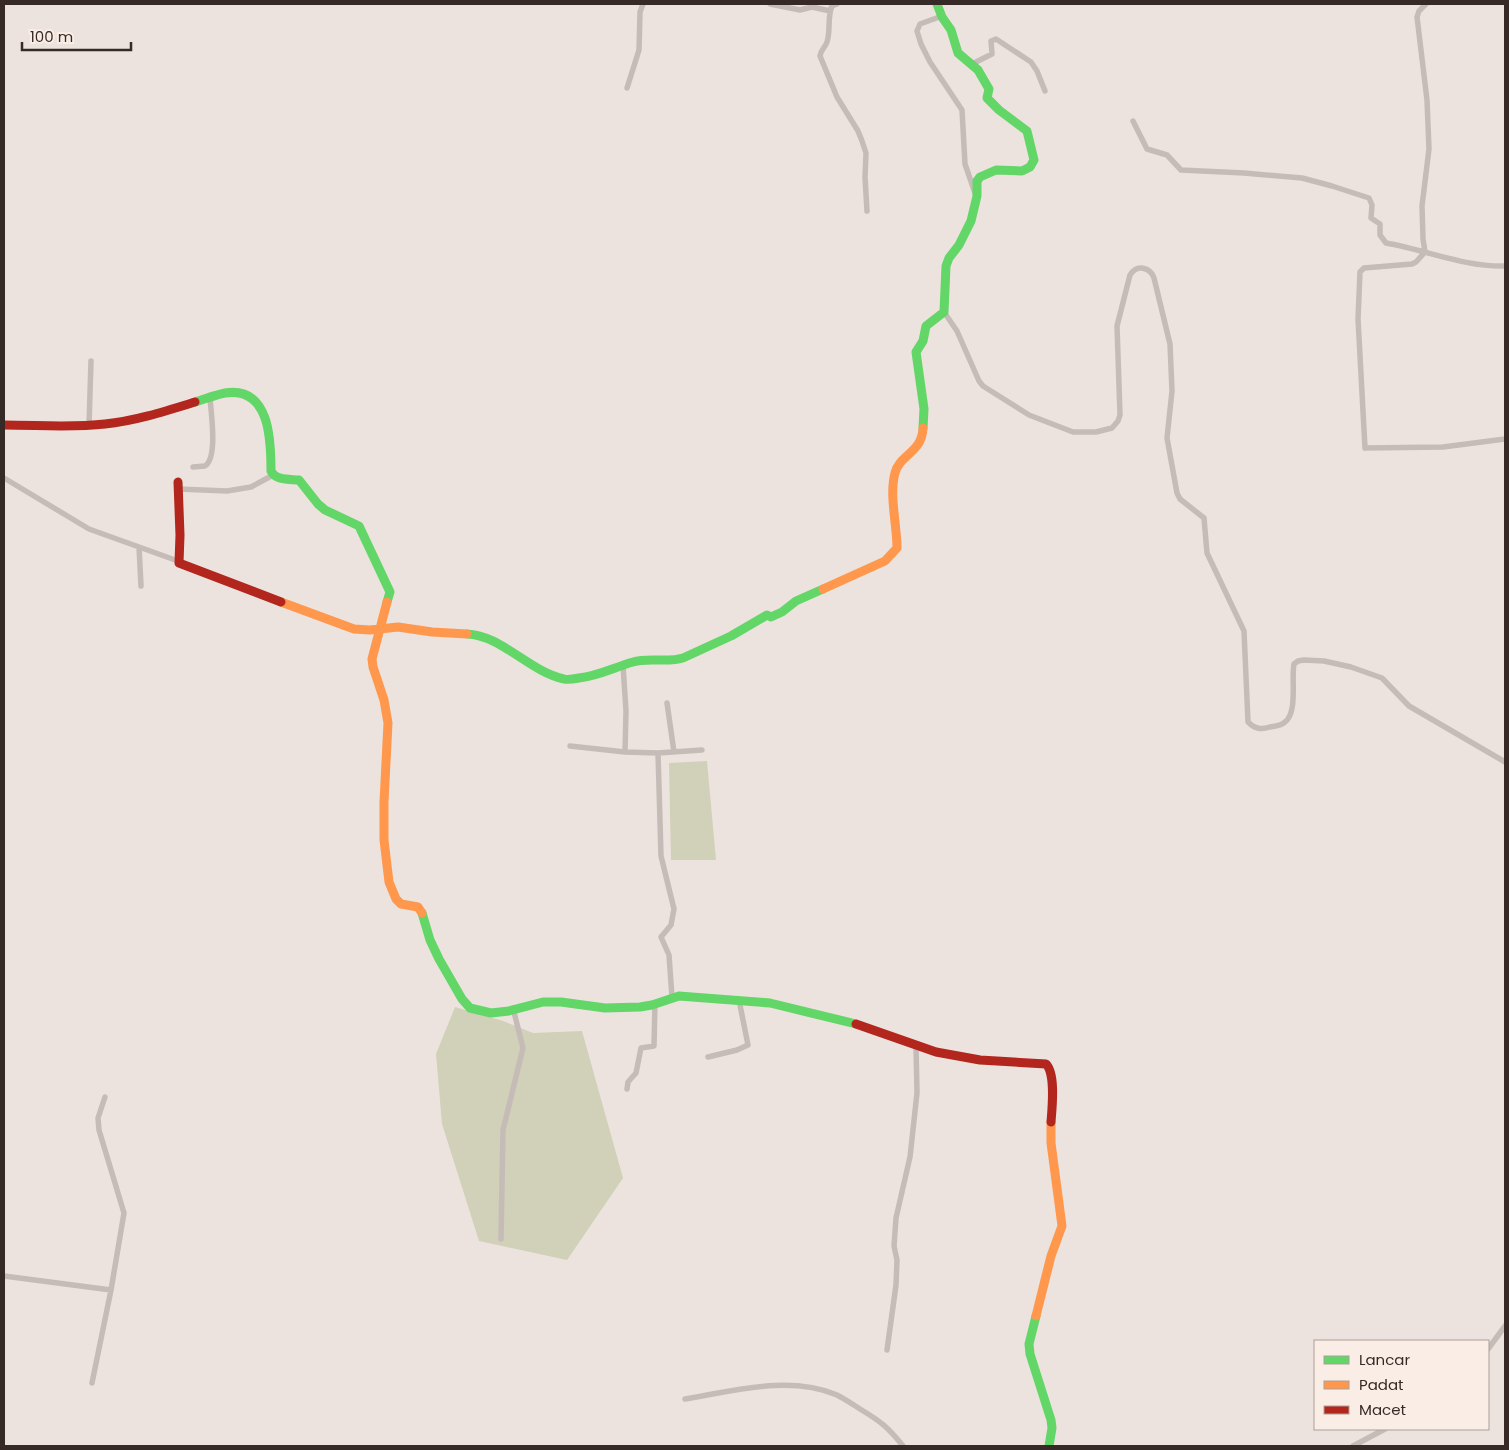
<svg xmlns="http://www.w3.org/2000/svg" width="1509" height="1450" viewBox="0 0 1509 1450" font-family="Poppins,sans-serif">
<rect width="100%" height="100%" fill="#ece3de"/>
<path fill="#d0d1b8" d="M707 761 716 860H671L669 763Z
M455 1007 503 1021 533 1033 582 1031 623 1178 567 1260 479 1241 442 1124 436 1054Z"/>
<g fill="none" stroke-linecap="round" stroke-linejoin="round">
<path stroke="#c5bcb8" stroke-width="5.5" d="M770 4 800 10 812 7 830 11
M837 4 832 6C827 17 831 30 827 42 825 48 821 49 820 56L837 97 858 131 862 141 866 153 865 177 867 211
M1426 4 1419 11 1417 17 1427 100 1429 149 1422 206 1423 239 1425 252 1416 262 1412 264 1364 268 1360 272 1358 319 1365 448 1443 447 1505 439
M942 16 920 24 917 31 921 44 930 62 962 110 965 164 975 193
M972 64 992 54 991 41 996 39 1031 62 1037 71 1045 91
M627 88 639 50 640 12 643 4
M1133 121 1147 149 1167 155 1181 170 1244 173 1302 178 1332 186 1369 198 1372 205 1371 218 1380 224V235L1386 243C1426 250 1464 267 1505 266
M944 312 957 331 979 381 983 386 1029 415 1073 432H1096L1112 428 1118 421 1120 415 1117 326 1130 275C1137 264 1150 267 1154 278L1170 344 1172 391 1167 438 1177 493 1180 499 1204 518 1207 553 1244 631 1248 722C1255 729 1261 730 1270 727 1275 726 1281 726 1285 722 1298 712 1291 679 1294 664L1298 661 1304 660 1324 661 1351 667 1382 678 1409 706 1505 762
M89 425 91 361
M193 467 205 466C218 458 211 413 210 398
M4 478 89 529 178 561
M178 489 227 491 251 487 273 475
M139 547 141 586
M623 665 626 711 625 752 658 753 661 856 674 909 671 925 661 937 669 955 672 997
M667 703 674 752
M570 746 625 752
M658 753 702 750
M708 1057 737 1050 748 1045 739 1000
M627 1089 628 1082 636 1073 641 1048 654 1046 655 1003
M501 1239 503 1130 523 1048 513 1008
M4 1276 111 1290 124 1213 99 1130 98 1118 105 1097
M1488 1349 1505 1326
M887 1350 896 1285 897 1260 894 1246 896 1218 910 1157 917 1093 916 1046
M92 1383 111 1290
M685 1399C734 1391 789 1375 837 1395 845 1399 852 1404 860 1409 880 1421 888 1427 903 1446
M1353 1446 1385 1429"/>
<path stroke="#63d668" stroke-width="9" d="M195 402C205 399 215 395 225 393 270 386 271 440 271 471 276 481 290 479 299 480L318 504 325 510 359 526 390 592 387 602
M923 428 924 409 916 352 923 341 926 326 944 312 946 266 949 258 959 245 971 221 977 196V181L980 177 996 170 1022 171 1030 167 1034 160 1027 131 999 110 987 98 989 89 978 70 958 53 951 30 942 17 937 4
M467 634C501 635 530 672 564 679 568 680 574 679 579 678 598 676 615 667 633 662 649 657 667 663 683 658L731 636 767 615 771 617 782 612 796 601 823 589
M422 913 430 940 439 959 462 999 470 1008 491 1013 509 1011 543 1002H561L605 1008 640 1007 652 1005 679 996 770 1003 856 1024
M1036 1316 1029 1344 1030 1354 1051 1420 1052 1428 1049 1446"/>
<path stroke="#ff974d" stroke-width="9" d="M823 589 885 561 897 548C897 525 889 495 895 473 900 454 922 453 923 428
M281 602 354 629 370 630 398 627 432 632 467 634
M387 602 372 659 373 667 384 700 388 723 384 802V840L389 882 396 899 401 904 418 907 422 913
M1036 1316 1051 1256 1062 1226 1051 1143V1122"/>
<path stroke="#b3261e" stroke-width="9" d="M4 425C38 425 71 428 105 424 135 421 166 411 195 402
M178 482 180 535 179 563 281 602
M856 1024 936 1052 980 1060 1046 1064C1056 1074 1052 1108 1051 1122"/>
</g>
<rect width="1509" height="1450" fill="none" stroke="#362926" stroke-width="10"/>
<rect x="1314" y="1340" width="175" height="90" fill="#faede5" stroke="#ac9f99"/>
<rect x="1324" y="1356" width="25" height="8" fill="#63d668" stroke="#ac9f99"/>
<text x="1359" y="1365" font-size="15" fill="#362926">Lancar</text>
<rect x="1324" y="1381" width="25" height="8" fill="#ff974d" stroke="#ac9f99"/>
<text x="1359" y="1390" font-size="15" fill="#362926">Padat</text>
<rect x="1324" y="1406" width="25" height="8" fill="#b3261e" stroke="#ac9f99"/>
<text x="1359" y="1415" font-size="15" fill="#362926">Macet</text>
<path d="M22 42v8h109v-8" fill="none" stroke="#362926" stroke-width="2.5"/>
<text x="30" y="42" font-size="15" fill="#362926" stroke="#faede5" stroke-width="4" paint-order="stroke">100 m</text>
</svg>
